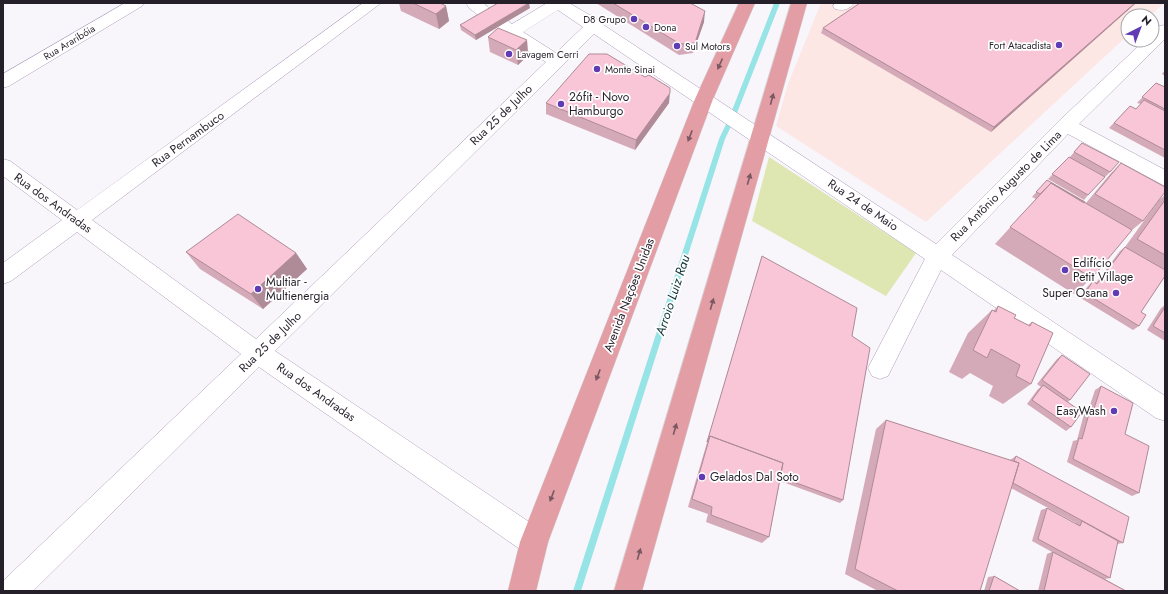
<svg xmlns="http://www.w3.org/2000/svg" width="1168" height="594" viewBox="0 0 1168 594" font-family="Jost,sans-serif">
<rect width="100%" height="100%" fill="#f8f5fb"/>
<path fill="#fce7e5" d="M821 3H1164L1150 16H1128V35L926 222 776 126 788 84Z"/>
<path fill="#dee7b1" d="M769 157 916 253 886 296 752 221Z"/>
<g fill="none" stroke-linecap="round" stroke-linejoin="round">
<path fill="#97e4e6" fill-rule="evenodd" d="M774 3H780L735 118 725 139 581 591H573L719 139 729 118Z"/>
<g stroke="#ad9cbb" stroke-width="1">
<path id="minor" d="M125 3H144L142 6 9 86 3 88V74Z
M363 3H381L92 220 256 339 546 62 505 36 469 8 467 5 468 3H487L485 5 512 24 547 3H569L600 21 602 24 936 244 1060 120 1145 40H1152V33L1159 26 1165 25V39L1079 124 1165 170V186L1068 134 952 255 1165 396V421L1156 418 941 270 888 376 880 379 872 376 868 368 925 259 594 34 275 351 544 532 548 542 544 552 534 556 524 552 259 367 33 591H3V581L241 354 77 232 11 281 3 284V263L62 220 3 176V159L10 161 77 210ZM558 10 583 27 556 53 523 32Z
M835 3H854C849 10 843 11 835 9L833 6Z"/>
</g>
<g stroke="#d3d2d4" stroke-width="1">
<path id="major" d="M739 3H755L713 99 548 542 536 591H508L520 542 695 99Z
M791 3H807L642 591H614Z"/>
</g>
<use href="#minor" fill="#fff" fill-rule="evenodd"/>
<use href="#major" fill="#e39da4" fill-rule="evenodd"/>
</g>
<path fill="#d5aab8" d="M399 3H440L446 6 449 21 439 29 401 11Z
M596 3H690L704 22 693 53 679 55Z
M1136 3 991 132 821 33 823 28Z
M530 8 476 40 461 30 460 25Z
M488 37 527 40 528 55 518 65 490 52Z
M1165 70V76L1162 74Z
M1156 83 1165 87V158L1109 128 1130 106 1136 109 1141 104 1137 103Z
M546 103H669L635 150 546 114Z
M1082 143 1110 172 1105 177 1084 165 1088 195 1084 200 1048 179 1070 157Z
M1121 163 1143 221 1132 230H1131L1092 278 1074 294 995 244 1036 199 1032 197 1047 180 1086 203 1111 173Z
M1165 195V276L1141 312 1139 326 1133 330 1079 297 1088 286 1093 281 1096 283 1120 251 1125 247 1159 200Z
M186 252 296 253 307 269 263 309 200 269Z
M762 256 852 336 843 500 840 503 780 481 769 537 762 543 706 522 708 514 688 507Z
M1165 305V341L1147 330 1161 308Z
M998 306 1014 318 1028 325 1032 322 1031 384 1003 404 989 396 993 386 970 373 962 379 949 372 968 333 992 310 993 311Z
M1062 355 1070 400 1068 402 1071 427 1066 431 1027 404 1038 389 1041 387 1037 384 1057 359Z
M1101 386 1125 434 1139 493 1132 496 1067 462 1073 441 1077 440 1084 414 1088 411 1095 390Z
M886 420 1010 460 1016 456 1123 543 1117 544 1110 578 1105 579 1126 591H1038L1047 554 1052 552 1032 541 1041 510 1047 508 1076 524V523L1011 488 980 591H878L845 574 876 429Z
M994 576 1020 591H984L988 577Z"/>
<path fill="#ae8b96" d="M529 3 530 8 476 40 475 35Z
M1135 3H1136L991 132 994 127Z
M446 6 449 21 439 29 436 14Z
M705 11 704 22 693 53 695 43Z
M527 40 528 55 518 65 516 50Z
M670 93 669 103 635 150 636 140Z
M296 253 307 269 263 309 251 294Z"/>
<path fill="#f8c6d6" stroke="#ae8b96" d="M413 3H440L446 6 436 14Z
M498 3H529L475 35 460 25Z
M613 3H690L705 11 695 43 680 44Z
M860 3H1135L994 127 823 28Z
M498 28 527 40 516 50 488 37Z
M589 54H607L645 77 649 75 670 88V93L636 140 546 103Z
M1156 83 1165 87V109L1142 97Z
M1144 100 1165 111V150L1114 123 1130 106 1136 109Z
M1082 143 1119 162 1110 172 1074 152Z
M1069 157 1105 177 1088 195 1052 174Z
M1121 163 1165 187V192L1143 221 1095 194Z
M1047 180 1085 202 1084 203 1051 183 1040 194 1036 192Z
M1051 183 1132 230 1092 278 1010 227Z
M1165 200V255L1137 239Z
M238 214 296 253 251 294 186 252Z
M1125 247 1165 270V276L1141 312 1146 315 1139 326 1085 293 1093 281 1097 284Z
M762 256 857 308 852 336 870 348 843 500 780 477 783 463 710 436 707 442Z
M998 306 1016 315 1014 318 1030 326 1032 322 1053 333 1031 384 1016 376 1020 365 991 349 987 358 973 350 992 310 996 312Z
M1165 307V333L1153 326Z
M1062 355 1090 374 1070 400 1042 380Z
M1043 385 1082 412 1071 427 1032 400Z
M1101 386 1133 403 1125 434 1149 446 1139 493 1073 459 1079 438 1082 439 1090 410 1093 412Z
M886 420 1019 463 980 591H898L855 569Z
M710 436 783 463 769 537 711 515 712 507 692 499Z
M1016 456 1129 517 1123 543 1013 483 1019 463 1014 461Z
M1047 508 1080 526 1082 521 1118 541 1110 578 1038 539Z
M1053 552 1126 591H1044Z
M994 576 1020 591H989Z"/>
<defs><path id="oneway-solid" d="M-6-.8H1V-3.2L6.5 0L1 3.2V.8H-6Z"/></defs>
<g fill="#7a5861">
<use href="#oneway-solid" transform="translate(720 64) rotate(114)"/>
<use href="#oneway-solid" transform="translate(772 99) rotate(-75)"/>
<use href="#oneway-solid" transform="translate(690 136) rotate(111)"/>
<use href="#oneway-solid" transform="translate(749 179) rotate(-74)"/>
<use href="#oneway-solid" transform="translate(712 304) rotate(-74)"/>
<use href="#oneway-solid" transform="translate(598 375) rotate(111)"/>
<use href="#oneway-solid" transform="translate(675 429) rotate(-74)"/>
<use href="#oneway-solid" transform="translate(552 496) rotate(111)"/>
<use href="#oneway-solid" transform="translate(639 554) rotate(-74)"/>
</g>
<g fill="#603bb3" stroke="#fff" stroke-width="1.5">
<circle cx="634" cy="19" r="4"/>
<circle cx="646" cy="27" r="4"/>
<circle cx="1059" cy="45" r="4"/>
<circle cx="677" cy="46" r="4"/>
<circle cx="509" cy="54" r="4"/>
<circle cx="597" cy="69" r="4"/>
<circle cx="561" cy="104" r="4"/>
<circle cx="1065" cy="270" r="4"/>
<circle cx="258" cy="289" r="4"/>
<circle cx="1116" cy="293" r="4"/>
<circle cx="1114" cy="411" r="4"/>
<circle cx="702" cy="477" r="4"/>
</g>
<g text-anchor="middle" stroke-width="3.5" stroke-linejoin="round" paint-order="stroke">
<g font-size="10" fill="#251f2a" stroke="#fff" text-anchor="start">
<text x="626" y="23" text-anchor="end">D8 Grupo</text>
<text x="654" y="31">Dona</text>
<text x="1051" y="49" text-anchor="end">Fort Atacadista</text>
<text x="685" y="50">Sul Motors</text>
<text x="517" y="58">Lavagem Cerri</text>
<text x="605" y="73">Monte Sinai</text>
</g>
<g font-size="10" fill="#251f2a" stroke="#fff">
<text transform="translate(69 42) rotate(-31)" y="4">Rua Araribóia</text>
</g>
<g font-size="12" fill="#251f2a" stroke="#fff" text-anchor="start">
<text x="569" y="101">26fit - Novo<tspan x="569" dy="14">Hamburgo</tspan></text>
<text x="1073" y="267">Edifício<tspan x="1073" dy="14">Petit Village</tspan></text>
<text x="266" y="286">Multiar -<tspan x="266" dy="14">Multienergia</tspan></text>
<text x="1108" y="297" text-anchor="end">Super Osana</text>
<text x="1106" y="415" text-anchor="end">EasyWash</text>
<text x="710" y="481">Gelados Dal Soto</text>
</g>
<g font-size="12" fill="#251f2a" stroke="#fff">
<text transform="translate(501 115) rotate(-44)" y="4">Rua 25 de Julho</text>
<text transform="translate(188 139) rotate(-36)" y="4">Rua Pernambuco</text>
<text transform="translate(1006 186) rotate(-45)" y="4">Rua Antônio Augusto de Lima</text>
<text transform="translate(53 203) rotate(36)" y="4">Rua dos Andradas</text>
<text transform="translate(863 205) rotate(34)" y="4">Rua 24 de Maio</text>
<text transform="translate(629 295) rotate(-69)" y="4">Avenida Nações Unidas</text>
<text transform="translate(270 342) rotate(-44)" y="4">Rua 25 de Julho</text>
<text transform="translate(316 392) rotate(35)" y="4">Rua dos Andradas</text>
</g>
<g font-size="13" font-style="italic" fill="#0f3536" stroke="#fff">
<text transform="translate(672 295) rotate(-72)" y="5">Arroio Luiz Rau</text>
</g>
</g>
<rect width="1168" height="594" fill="none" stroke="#251f2a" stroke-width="8"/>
<g transform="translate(1140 28) rotate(42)"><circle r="19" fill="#ffffff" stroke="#a8a5aa"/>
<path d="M0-3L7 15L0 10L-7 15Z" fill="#603bb3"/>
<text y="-6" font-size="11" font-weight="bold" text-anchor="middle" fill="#251f2a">N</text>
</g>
</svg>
